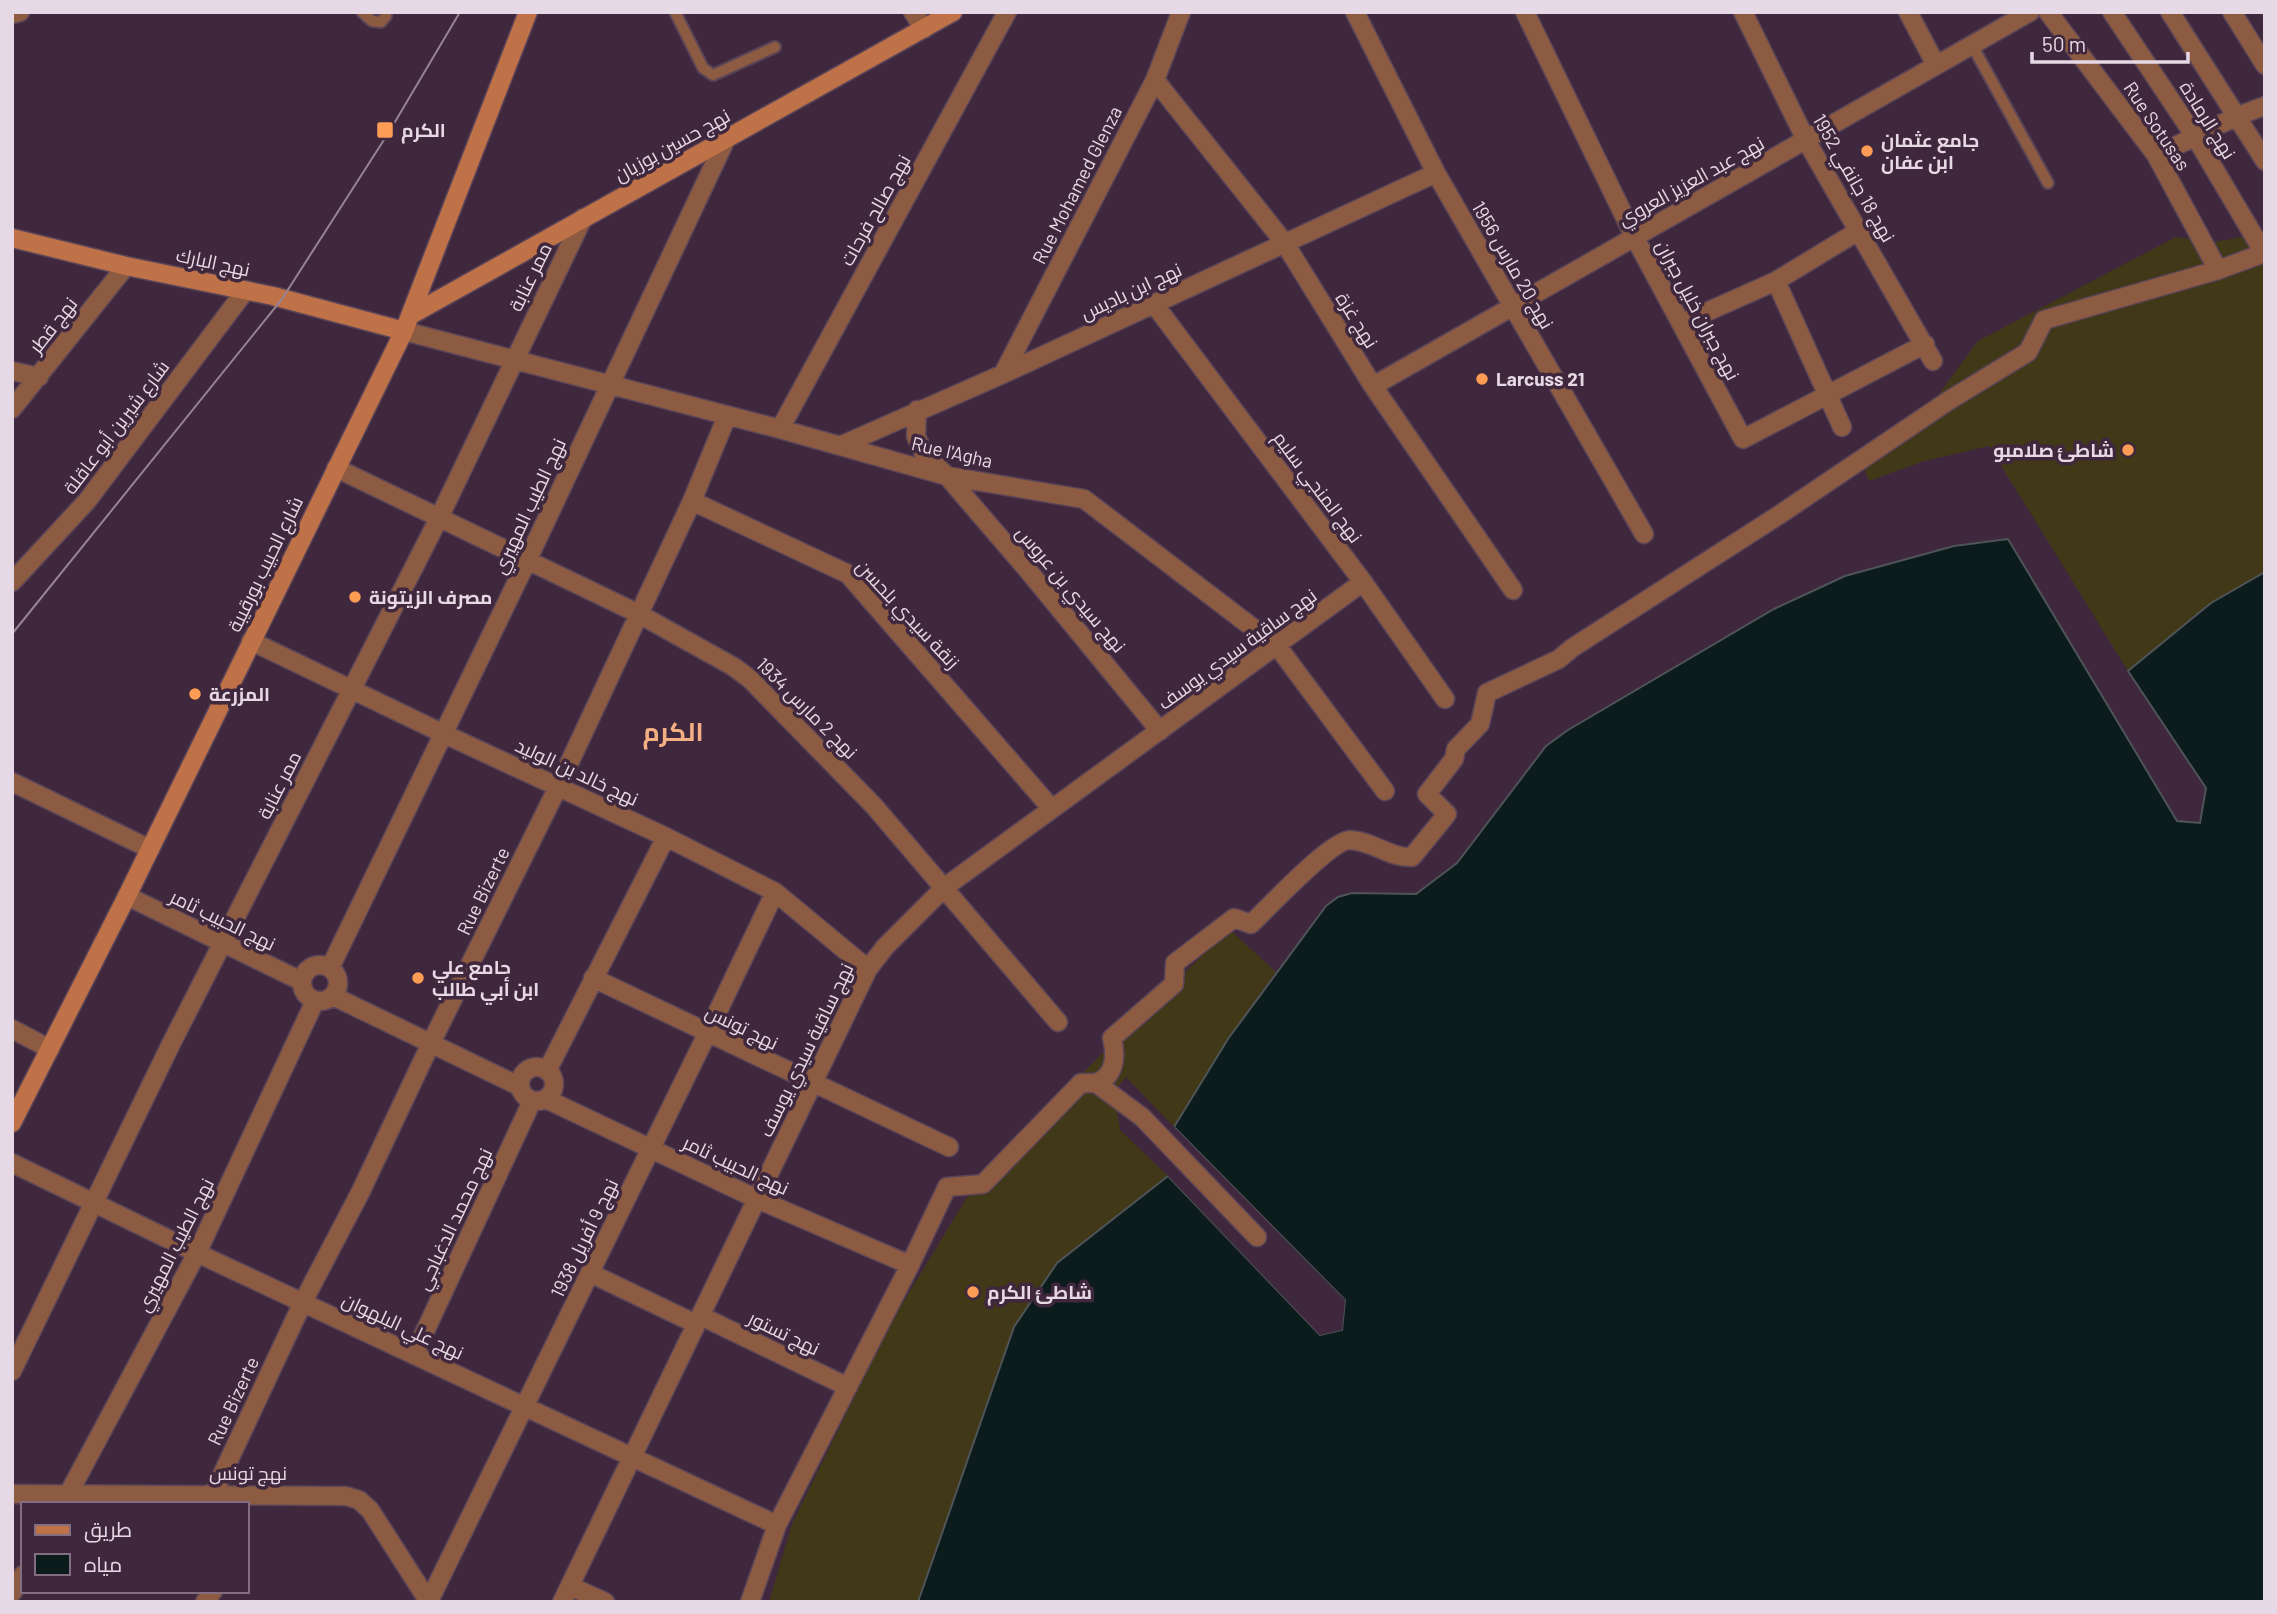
<svg xmlns="http://www.w3.org/2000/svg" width="2277" height="1614" viewBox="0 0 2277 1614" font-family="Barlow,Cairo,sans-serif">
<rect width="100%" height="100%" fill="#3f283d"/>
<path fill="#413818" d="M2265 233V572L2211 603 2128 671 1989 446 1924 461 1869 481 1859 455 1928 409 1978 341 2176 237 2213 242Z
M1229 929 1276 972 1228 1039 1174 1127 1126 1077 1114 1091 1120 1130 1168 1176 1057 1263 1014 1327 918 1602H769L792 1524 891 1322 983 1171Z"/>
<path fill="#0c1b1c" stroke="#4e5458" stroke-width="2" d="M2008 539 2177 821 2200 823 2206 788 2128 671 2211 603 2265 572V1602H918L1014 1327 1057 1263 1168 1176 1320 1335 1342 1330 1345 1300 1174 1127 1228 1039 1326 906 1338 897 1352 893 1416 894 1457 863 1546 746 1568 730 1774 609 1845 576 1954 546Z"/>
<path fill="#3f283d" d="M1171 1124 1345 1300 1342 1330 1320 1335 1166 1174H1171L1321 1331 1338 1327 1341 1301 1171 1129Z"/>
<g fill="none" stroke-linecap="round" stroke-linejoin="round">
<g stroke="#5a4458" stroke-width="14">
<path id="lane" d="M362 12 372 21 381 22 386 16V12
M675 12 703 68 713 75 775 47
M1972 45 2048 183"/>
</g>
<g stroke="#5a4458" stroke-width="21">
<path id="street" d="M913 12 924 29
M1355 12 1436 173 1644 534
M1525 12 1634 236 1743 439 1925 344
M1743 12 1806 140 1933 361
M1908 12 1936 65
M2048 12 2156 155 2218 270
M2170 12 2265 161
M2232 12 2265 65
M12 14 20 12
M1155 80 1284 242 1373 386 1513 590
M2156 155C2193 139 2227 118 2265 106
M1776 281 1842 427
M1154 304 1363 582 1445 699
M1682 323 1776 281 1860 230
M404 331 780 429 947 476 1084 499 1278 647 1385 791
M12 371 39 377
M1003 374 1155 80 1181 12
M1373 386 2030 12
M12 409 126 266
M917 410 916 436 924 454 947 476 1026 568 1160 731
M780 429 1007 12
M842 445 1003 374 1436 173
M336 468 639 614 734 667 750 679 874 806 1058 1022
M692 501 848 574 1052 809
M12 582 87 501 245 291
M251 641 442 733 666 837 775 892 868 969
M12 782 150 849
M127 896 301 981
M302 983a18 18 0 1 1 36 0a18 18 0 1 1-36 0Z
M330 968 527 561 727 137
M593 978 949 1147
M333 996 519 1086
M12 1029 50 1049
M520 1084a17 17 0 1 1 34 0a17 17 0 1 1-34 0Z
M547 1071 666 837
M1096 1083 1142 1117 1257 1237
M546 1099 757 1199 910 1265
M12 1163 197 1253 777 1525
M590 1273 696 1324
M701 1316 848 1387
M414 1355 532 1101
M12 1371 171 1044 439 518 583 218
M12 1494 346 1496 359 1500 370 1510 429 1602
M213 1494 303 1302 361 1191 431 1043 558 787 692 501 727 416
M63 1504 197 1253 315 1001
M570 1586 605 1602
M12 1593 23 1575
M429 1601 707 1034 775 892
M205 1602 213 1591
M562 1602 868 969 885 947 945 887 1363 582
M750 1602 777 1525 910 1265 947 1187 983 1184 1081 1083C1086 1083 1093 1084 1098 1082 1116 1075 1116 1054 1112 1038L1174 984 1175 963 1234 918 1251 924C1268 908 1331 840 1350 840 1373 841 1389 858 1412 857L1447 814 1427 794 1454 759 1456 749 1480 724 1487 693 1559 659 1572 648 1779 515 1948 401 2028 352 2044 320 2218 270 2264 253 2196 138 2112 12"/>
</g>
<g stroke="#5a4458" stroke-width="21">
<path id="secondary" d="M12 238 126 266 273 296 404 331
M411 315 953 12
M12 1123 127 896 404 331 528 12"/>
</g>
<use href="#lane" stroke="#8c5b41" stroke-width="10"/>
<use href="#street" stroke="#8c5b41" stroke-width="18"/>
<use href="#secondary" stroke="#bf7147" stroke-width="18"/>
<path stroke="#968394" stroke-width="2" d="M12 634 282 299 389 132 460 12"/>
</g>
<g fill="#fd9c55" stroke="#3f283d" stroke-width="2.5">
<rect x="376" y="121" width="18" height="18" rx="3.5"/>
<circle cx="1867" cy="151" r="7"/>
<circle cx="1482" cy="379" r="7"/>
<circle cx="2128" cy="450" r="7"/>
<circle cx="355" cy="597" r="7"/>
<circle cx="195" cy="694" r="7"/>
<circle cx="418" cy="978" r="7"/>
<circle cx="973" cy="1292" r="7"/>
</g>
<g text-anchor="middle" stroke-width="7" stroke-linejoin="round" paint-order="stroke">
<g font-size="19" fill="#e7d8e5" stroke="#3f283d">
<text transform="translate(2208 120) rotate(58)" y="7">نهج الرمادة</text>
<text transform="translate(2157 126) rotate(56)" y="7">Rue Sotusas</text>
<text transform="translate(672 145) rotate(-29)" y="7">نهج حسين بوزيان</text>
<text transform="translate(1854 178) rotate(60)" y="7">نهج 18 جانفي 1952</text>
<text transform="translate(1691 181) rotate(-29)" y="7">نهج عبد العزيز العروي</text>
<text transform="translate(1077 185) rotate(-63)" y="7">Rue Mohamed Glenza</text>
<text transform="translate(875 210) rotate(-61)" y="7">نهج صالح فرحات</text>
<text transform="translate(213 262) rotate(12)" y="7">نهج البارك</text>
<text transform="translate(1513 265) rotate(60)" y="7">نهج 20 مارس 1956</text>
<text transform="translate(530 277) rotate(-64)" y="7">ممر عنابة</text>
<text transform="translate(1131 291) rotate(-25)" y="7">نهج ابن باديس</text>
<text transform="translate(1698 310) rotate(62)" y="7">نهج جبران خليل جبران</text>
<text transform="translate(1357 320) rotate(58)" y="7">نهج غزة</text>
<text transform="translate(53 325) rotate(-52)" y="7">نهج قطر</text>
<text transform="translate(116 427) rotate(-53)" y="7">شارع شيرين أبو عاقلة</text>
<text transform="translate(952 452) rotate(13)" y="7">Rue l'Agha</text>
<text transform="translate(1318 487) rotate(53)" y="7">نهج المنجي سليم</text>
<text transform="translate(529 506) rotate(-65)" y="7">نهج الطيب المهيري</text>
<text transform="translate(265 564) rotate(-64)" y="7">شارع الحبيب بورقيبة</text>
<text transform="translate(1071 589) rotate(50)" y="7">نهج سيدي بن عروس</text>
<text transform="translate(908 614) rotate(47)" y="7">زنقة سيدي بلحسن</text>
<text transform="translate(1237 649) rotate(-36)" y="7">نهج ساقية سيدي يوسف</text>
<text transform="translate(807 708) rotate(45)" y="7">نهج 2 مارس 1934</text>
<text transform="translate(577 772) rotate(25)" y="7">نهج خالد بن الوليد</text>
<text transform="translate(279 785) rotate(-63)" y="7">ممر عنابة</text>
<text transform="translate(483 891) rotate(-64)" y="7">Rue Bizerte</text>
<text transform="translate(223 920) rotate(26)" y="7">نهج الحبيب ثامر</text>
<text transform="translate(742 1027) rotate(26)" y="7">نهج تونس</text>
<text transform="translate(806 1050) rotate(-64)" y="7">نهج ساقية سيدي يوسف</text>
<text transform="translate(736 1165) rotate(25)" y="7">نهج الحبيب ثامر</text>
<text transform="translate(454 1219) rotate(-65)" y="7">نهج محمد الدغباجي</text>
<text transform="translate(584 1238) rotate(-64)" y="7">نهج 9 أفريل 1938</text>
<text transform="translate(175 1245) rotate(-63)" y="7">نهج الطيب المهيري</text>
<text transform="translate(403 1326) rotate(25)" y="7">نهج علي البلهوان</text>
<text transform="translate(784 1333) rotate(26)" y="7">نهج تستور</text>
<text transform="translate(233 1401) rotate(-65)" y="7">Rue Bizerte</text>
<text x="248" y="1480">نهج تونس</text>
</g>
<g font-size="19" font-weight="bold" fill="#e7d8e5" stroke="#3f283d" text-anchor="start">
<text x="401" y="137">الكرم</text>
<text x="1881" y="147">جامع عثمان<tspan x="1881" dy="22">ابن عفان</tspan></text>
<text x="1496" y="386">Larcuss 21</text>
<text x="2114" y="457" text-anchor="end">شاطئ صلامبو</text>
<text x="369" y="604">مصرف الزيتونة</text>
<text x="209" y="701">المزرعة</text>
<text x="432" y="974">جامع علي<tspan x="432" dy="22">ابن أبي طالب</tspan></text>
<text x="987" y="1299">شاطئ الکرم</text>
</g>
<g font-size="26" font-weight="bold" fill="#f4b082" stroke="#3f283d">
<text x="673" y="741">الكرم</text>
</g>
</g>
<rect width="2277" height="1614" fill="none" stroke="#e7d8e5" stroke-width="28"/>
<rect x="21" y="1502" width="228" height="91" fill="#3f283d" stroke="#826e80" stroke-width="2"/>
<rect x="35" y="1525" width="35" height="10" fill="#bf7147" stroke="#826e80" stroke-width="2"/>
<text x="84" y="1537" font-size="21" fill="#e7d8e5">طريق</text>
<rect x="35" y="1554" width="35" height="21" fill="#0c1b1c" stroke="#826e80" stroke-width="2"/>
<text x="84" y="1572" font-size="21" fill="#e7d8e5">مياه</text>
<path d="M2032 52v10h156v-10" fill="none" stroke="#e7d8e5" stroke-width="3.5"/>
<text x="2042" y="52" font-size="21" fill="#e7d8e5" stroke="#3f283d" stroke-width="5" paint-order="stroke">50 m</text>
</svg>
